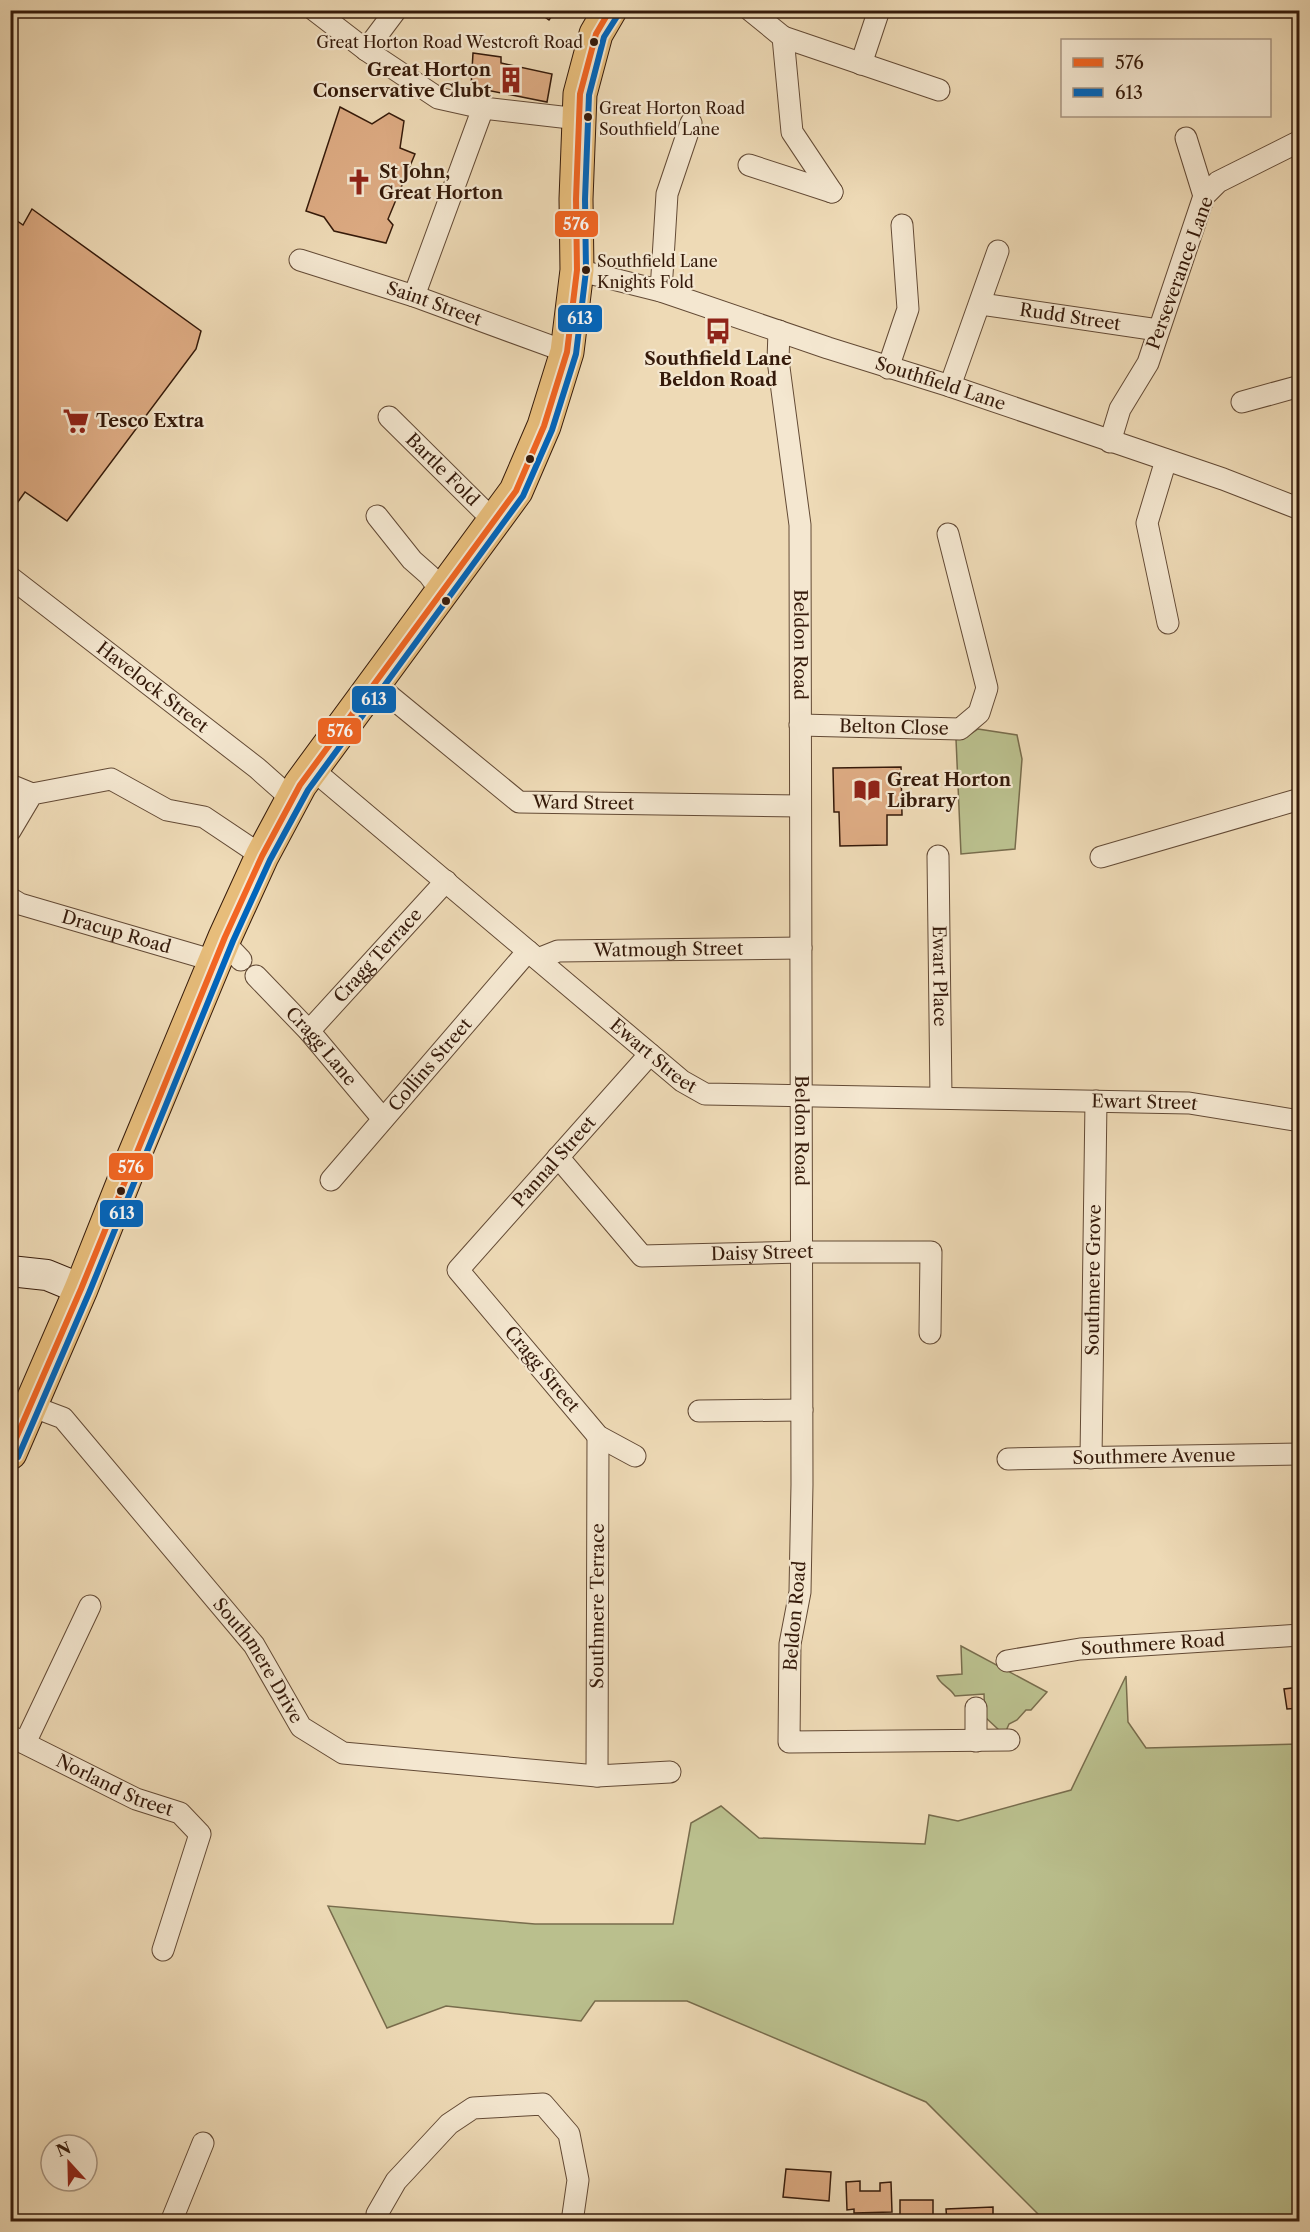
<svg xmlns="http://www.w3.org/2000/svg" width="1310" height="2232" viewBox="0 0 1310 2232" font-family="'Libre Caslon Text',serif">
<rect width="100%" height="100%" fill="#eedab6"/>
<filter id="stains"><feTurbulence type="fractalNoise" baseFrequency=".00333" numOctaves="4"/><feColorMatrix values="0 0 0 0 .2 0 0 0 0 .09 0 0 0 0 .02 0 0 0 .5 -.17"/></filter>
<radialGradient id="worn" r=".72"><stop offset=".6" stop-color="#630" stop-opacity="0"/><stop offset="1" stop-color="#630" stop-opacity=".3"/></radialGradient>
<path fill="#babf8d" stroke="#786c4c" stroke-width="1.5" d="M978 729 1017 735 1022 759 1015 849 961 854 956 739 966 737Z
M961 1646 1047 1692 1031 1710H1026L1017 1720 1009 1724 1006 1731 999 1730 985 1717 984 1694 955 1696C950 1687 940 1685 937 1676L962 1674Z
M1126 1676 1128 1722 1146 1748 1299 1744V2221H1045L926 2102 687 2001H595L581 2021 446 2006 387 2028 328 1906 535 1924H673L691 1823 721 1806 759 1838 925 1844 929 1815 958 1821 1071 1790Z"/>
<path fill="#ddab83" stroke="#351a0a" stroke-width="1.5" d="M535 10H556L549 20Z
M473 53 501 57V63L552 74 547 102 471 87Z
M340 107 372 124 389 113 404 121 400 148 415 154 388 219 393 225 386 243 334 231 324 217 306 211Z
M32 209 201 331 196 349 67 521 25 492 10 513V216L23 225Z
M901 767 902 815H887V845L840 846 839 812H834L833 768Z
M1300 1687V1708L1287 1709 1284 1689Z
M786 2169 831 2172 829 2201 783 2197Z
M860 2181V2191H880V2183L891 2182 892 2212 854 2213V2209L847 2210 846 2182Z
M900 2200H933V2221H900Z
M993 2207V2222H947L946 2209Z"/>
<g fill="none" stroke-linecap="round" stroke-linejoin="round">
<g stroke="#634a35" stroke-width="23">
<g id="street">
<path d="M314 10 366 50 438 98 483 108 579 119"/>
<path d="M750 10 783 37 792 132 832 192"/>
<path d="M783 37 939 90"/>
<path d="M366 50 396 10"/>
<path d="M861 64 879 10"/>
<path d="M1186 138 1204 196"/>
<path d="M749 165 832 192"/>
<path id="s1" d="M300 260 414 296 567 352"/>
<path id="s2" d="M577 270 661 291 828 348 950 386 1223 479 1300 509"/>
<path d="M661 291 667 194 691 123"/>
<path d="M414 296 483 108"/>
<path id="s3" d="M981 304 1158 330"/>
<path id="s4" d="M779 331 778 360 800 525 802 1484 800 1592 790 1644 789 1742 1009 1740"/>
<path d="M888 368 908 309 902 225"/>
<path d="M950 386 998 251"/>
<path d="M1242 402 1300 386"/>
<path id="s5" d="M389 417 495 522"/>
<path d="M1110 442 1120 409 1148 363 1204 196 1218 182 1300 141"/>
<path d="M1166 460 1147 523 1168 623"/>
<path d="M377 516 412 560 429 575 443 594"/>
<path id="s6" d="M10 577 257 768 293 800"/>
<path id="s7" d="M374 683 519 802 800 806"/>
<path id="s8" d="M800 725 960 729 979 713 987 688 948 534"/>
<path id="s9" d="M312 769 682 1081 705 1094 1189 1103 1300 1121"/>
<path d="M10 785 32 794"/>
<path d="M10 831 32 794 111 779 167 810 204 817 262 856"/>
<path id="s10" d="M938 856 941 1097"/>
<path d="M1101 857 1300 799"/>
<path id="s11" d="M10 898 20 904 215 961"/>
<path d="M223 941 241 960"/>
<path id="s12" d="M538 959 558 951 801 948"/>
<path id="s13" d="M256 976 309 1031 383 1119"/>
<path id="s14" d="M309 1031 446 881"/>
<path id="s15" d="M558 1157 642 1256 801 1252H931L930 1333"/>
<path id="s16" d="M331 1180 528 951"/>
<path id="s17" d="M31 1406 63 1418 254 1645 301 1727 343 1753 597 1776 670 1772"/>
<path d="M699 1411 802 1410"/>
<path id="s18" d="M635 1456 598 1436 458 1270 650 1054"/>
<path id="s19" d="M1091 1458 1096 1101"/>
<path id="s20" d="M1008 1459 1300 1454"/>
<path id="s21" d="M1007 1661 1080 1649 1300 1635"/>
<path d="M976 1708V1741"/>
<path id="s22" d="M10 1736 136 1799 180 1813 200 1834 163 1950"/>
<path d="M25 1743 90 1606"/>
<path id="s23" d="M597 1776 598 1436"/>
<path d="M171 2222 203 2143"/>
<path d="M380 2222 377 2214 396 2181 449 2124 473 2108 543 2104 569 2134 578 2180 572 2222"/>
</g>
</g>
<g stroke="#351a0a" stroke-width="32">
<path id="secondary" d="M10 1271 47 1275 81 1289"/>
</g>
<g stroke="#351a0a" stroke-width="35">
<path id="primary" d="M10 1453 81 1289 131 1163 225 937 262 856 300 785 516 491 544 426 567 352 577 270 576 199 580 94 596 34 610 10"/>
</g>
<use href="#street" stroke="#f4e7d0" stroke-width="21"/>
<use href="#secondary" stroke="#f4e7d0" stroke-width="30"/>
<use href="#primary" stroke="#e7bd7b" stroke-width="33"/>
<g stroke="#f4e7d0" stroke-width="10">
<path id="bus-1" d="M10 1452 81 1289 225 937 262 856 300 785 516 491 544 426 567 352 577 270 576 199 580 94 596 34 610 10"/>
</g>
<g stroke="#f4e7d0" stroke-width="10">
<path id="bus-2" d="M18 1457 89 1293 233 941 270 860 308 790 523 496 552 430 576 354 586 271 585 199 589 95 604 37 618 15"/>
</g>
<use href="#bus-1" stroke="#f26522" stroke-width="6"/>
<use href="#bus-2" stroke="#0065bd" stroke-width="6"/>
</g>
<defs>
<g id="building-bare" transform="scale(2.07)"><path d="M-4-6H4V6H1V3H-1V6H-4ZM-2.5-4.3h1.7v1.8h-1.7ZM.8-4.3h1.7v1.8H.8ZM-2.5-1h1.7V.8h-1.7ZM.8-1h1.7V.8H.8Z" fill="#8f2418" stroke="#f4e7d0" stroke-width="2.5" paint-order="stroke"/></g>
<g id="church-bare" transform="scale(2.07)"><path d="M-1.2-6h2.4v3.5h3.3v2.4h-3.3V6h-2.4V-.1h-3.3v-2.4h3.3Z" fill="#8f2418" stroke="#f4e7d0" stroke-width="2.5" paint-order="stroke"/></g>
<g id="bus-bare" transform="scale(2.07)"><path d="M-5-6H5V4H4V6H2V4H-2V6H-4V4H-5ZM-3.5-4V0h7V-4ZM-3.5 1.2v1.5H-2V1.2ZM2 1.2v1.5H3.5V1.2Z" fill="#8f2418" stroke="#f4e7d0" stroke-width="2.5" paint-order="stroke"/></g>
<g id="supermarket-bare" transform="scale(2.07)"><path d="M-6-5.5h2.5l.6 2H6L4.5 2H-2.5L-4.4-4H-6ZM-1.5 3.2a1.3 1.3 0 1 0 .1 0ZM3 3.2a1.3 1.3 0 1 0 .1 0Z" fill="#8f2418" stroke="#f4e7d0" stroke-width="2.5" paint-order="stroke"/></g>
<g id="library-bare" transform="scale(2.07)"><path d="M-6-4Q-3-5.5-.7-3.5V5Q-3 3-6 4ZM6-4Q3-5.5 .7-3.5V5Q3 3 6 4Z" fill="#8f2418" stroke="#f4e7d0" stroke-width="2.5" paint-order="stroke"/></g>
</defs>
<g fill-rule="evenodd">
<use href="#building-bare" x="511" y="80"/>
<use href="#church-bare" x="359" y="182"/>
<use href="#bus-bare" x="718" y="331"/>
<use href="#supermarket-bare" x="76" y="421"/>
<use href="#library-bare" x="867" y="790"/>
</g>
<g fill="#351a0a" stroke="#f4e7d0" stroke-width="2">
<circle cx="594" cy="42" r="5"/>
<circle cx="588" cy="117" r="5"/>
<circle cx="586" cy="270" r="5"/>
<circle cx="530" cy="459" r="5"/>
<circle cx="446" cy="601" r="5"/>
<circle cx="121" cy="1191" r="5"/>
</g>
<g text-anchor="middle" stroke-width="4.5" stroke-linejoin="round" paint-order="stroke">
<g font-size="16" fill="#351a0a" stroke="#f4e7d0" text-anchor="start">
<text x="583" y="48" text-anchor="end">Great Horton Road Westcroft Road</text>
<text x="599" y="114">Great Horton Road<tspan x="599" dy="21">Southfield Lane</tspan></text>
<text x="597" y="267">Southfield Lane<tspan x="597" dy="21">Knights Fold</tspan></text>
</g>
<g font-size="18" font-weight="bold" fill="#351a0a" stroke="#f4e7d0" text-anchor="start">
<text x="491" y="76" text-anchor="end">Great Horton<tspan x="491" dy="21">Conservative Clubt</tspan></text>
<text x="379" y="178">St John,<tspan x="379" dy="21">Great Horton</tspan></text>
<text x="718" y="365" text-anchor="middle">Southfield Lane<tspan x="718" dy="21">Beldon Road</tspan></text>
<text x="96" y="427">Tesco Extra</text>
<text x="887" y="786">Great Horton<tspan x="887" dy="21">Library</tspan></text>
</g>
<g font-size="18" fill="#351a0a" stroke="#f4e7d0">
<text transform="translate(1180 273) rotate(-70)" y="6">Perseverance Lane</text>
<text dy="6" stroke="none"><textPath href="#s1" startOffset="141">Saint Street</textPath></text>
<text dy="6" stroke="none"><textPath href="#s3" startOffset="90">Rudd Street</textPath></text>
<text dy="6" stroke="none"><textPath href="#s2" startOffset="381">Southfield Lane</textPath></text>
<text dy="6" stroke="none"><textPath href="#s5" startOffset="75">Bartle Fold</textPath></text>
<text dy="6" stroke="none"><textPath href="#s4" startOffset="315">Beldon Road</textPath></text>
<text dy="6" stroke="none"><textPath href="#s6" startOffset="180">Havelock Street</textPath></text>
<text dy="6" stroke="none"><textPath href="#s8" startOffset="94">Belton Close</textPath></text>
<text dy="6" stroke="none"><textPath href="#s7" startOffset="252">Ward Street</textPath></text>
<text dy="6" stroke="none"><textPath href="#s11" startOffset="112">Dracup Road</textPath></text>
<text dy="6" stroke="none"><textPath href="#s12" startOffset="132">Watmough Street</textPath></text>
<text dy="6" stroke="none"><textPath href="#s14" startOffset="102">Cragg Terrace</textPath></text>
<text dy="6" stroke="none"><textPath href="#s10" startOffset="120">Ewart Place</textPath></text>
<text dy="6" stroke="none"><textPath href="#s13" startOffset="96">Cragg Lane</textPath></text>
<text dy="6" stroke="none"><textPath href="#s9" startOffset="446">Ewart Street</textPath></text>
<text dy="6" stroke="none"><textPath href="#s16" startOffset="152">Collins Street</textPath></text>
<text dy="6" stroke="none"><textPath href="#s9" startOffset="950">Ewart Street</textPath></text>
<text dy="6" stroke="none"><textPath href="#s4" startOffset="801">Beldon Road</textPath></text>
<text dy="6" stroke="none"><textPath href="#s18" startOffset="404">Pannal Street</textPath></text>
<text dy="6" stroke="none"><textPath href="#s15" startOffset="250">Daisy Street</textPath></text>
<text dy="6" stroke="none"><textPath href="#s19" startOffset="178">Southmere Grove</textPath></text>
<text transform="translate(542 1369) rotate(50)" y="6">Cragg Street</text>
<text dy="6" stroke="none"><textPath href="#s20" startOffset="146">Southmere Avenue</textPath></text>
<text dy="6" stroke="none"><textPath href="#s23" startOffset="170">Southmere Terrace</textPath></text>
<text transform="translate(795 1616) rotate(-85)" y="6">Beldon Road</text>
<text dy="6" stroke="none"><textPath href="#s21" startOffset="147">Southmere Road</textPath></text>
<text dy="6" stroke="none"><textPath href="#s17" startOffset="346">Southmere Drive</textPath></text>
<text dy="6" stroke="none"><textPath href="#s22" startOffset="116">Norland Street</textPath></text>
</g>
</g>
<g stroke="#f4e7d0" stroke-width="2">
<rect x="554" y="210" width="45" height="28" rx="6" fill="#f26522"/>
<rect x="557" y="304" width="46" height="29" rx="6" fill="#0065bd"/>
<rect x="351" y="685" width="46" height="29" rx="6" fill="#0065bd"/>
<rect x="317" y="717" width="45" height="28" rx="6" fill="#f26522"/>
<rect x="108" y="1152" width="46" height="29" rx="6" fill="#f26522"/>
<rect x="99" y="1199" width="45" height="29" rx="6" fill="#0065bd"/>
</g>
<g font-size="16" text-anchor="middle" font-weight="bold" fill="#fff">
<text x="576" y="230">576</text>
<text x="580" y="324">613</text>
<text x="374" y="705">613</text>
<text x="340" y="737">576</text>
<text x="131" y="1173">576</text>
<text x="122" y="1219">613</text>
</g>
<rect width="1310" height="2232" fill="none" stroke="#eedab6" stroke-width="36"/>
<rect x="12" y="12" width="1286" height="2208" fill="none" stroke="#351a0a" stroke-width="3"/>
<rect x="18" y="18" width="1274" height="2196" fill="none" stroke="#351a0a" stroke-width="1.5"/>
<rect x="1061" y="39" width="210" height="78" fill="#f4e7d0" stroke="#a89581" stroke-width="1.5"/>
<rect x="1073" y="58" width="30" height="9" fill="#f26522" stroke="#a89581" stroke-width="1.5"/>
<text x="1115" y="69" font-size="18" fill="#351a0a">576</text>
<rect x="1073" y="88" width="30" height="9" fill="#0065bd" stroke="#a89581" stroke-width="1.5"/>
<text x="1115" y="99" font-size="18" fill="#351a0a">613</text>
<g transform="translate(69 2163) rotate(338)"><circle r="28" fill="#f4e7d0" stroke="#a89581" stroke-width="1.5"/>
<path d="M0-4.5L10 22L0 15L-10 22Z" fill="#8f2418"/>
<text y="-9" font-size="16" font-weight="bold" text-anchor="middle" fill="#351a0a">N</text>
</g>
<rect width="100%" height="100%" filter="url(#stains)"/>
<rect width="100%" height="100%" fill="url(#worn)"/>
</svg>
